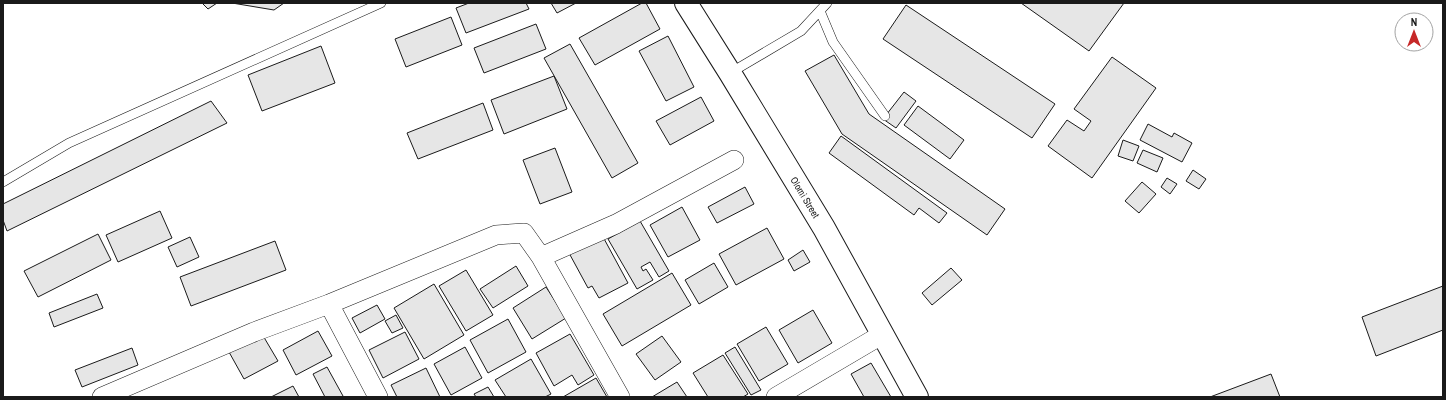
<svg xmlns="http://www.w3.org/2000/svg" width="1446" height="400" viewBox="0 0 1446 400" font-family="'Archivo Narrow',sans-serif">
<rect width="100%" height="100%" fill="#fff"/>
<path fill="#e6e6e6" stroke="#1a1a1a" d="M202 3H217L208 9Z
M232 3H284L274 10Z
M469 3H526L529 9 466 33 456 8Z
M551 3H576L557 13Z
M642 3H646L660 29 595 65 579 38Z
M1021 3H1124L1089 51Z
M906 5 1055 104 1032 138 883 39Z
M451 17 462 45 406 67 395 39Z
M536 24 546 49 484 73 474 48Z
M668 36 694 87 666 101 639 51Z
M570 44 638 163 612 178 544 58Z
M321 46 335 83 262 111 248 75Z
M834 55 869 114 1005 209 987 235 842 134 805 71Z
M1112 57 1156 88 1092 178 1048 146 1067 120 1084 131 1091 121 1074 109Z
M554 76 567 109 504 134 491 100Z
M904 92 916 101 896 128 883 119Z
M701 97 714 121 670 145 656 121Z
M211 101 227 123 7 231 3 220V204Z
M483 103 493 130 418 159 407 133Z
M918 106 964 140 950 159 904 125Z
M1148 124 1172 137 1174 133 1192 143 1182 162 1140 140Z
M841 136 947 213 939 223 919 208 914 215 829 153Z
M1123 140 1139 146 1133 161 1118 156Z
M555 148 572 192 540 204 523 160Z
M1143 150 1163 158 1157 172 1137 163Z
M1193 170 1206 179 1199 189 1186 181Z
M1167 178 1177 184 1170 194 1161 187Z
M1142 182 1156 194 1139 213 1125 201Z
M745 187 754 204 717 223 708 207Z
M682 207 700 240 668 257 650 225Z
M160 211 172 238 118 262 106 235Z
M640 221 669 271 659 277 650 262 641 267 643 271 646 269 653 280 637 289 608 239Z
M767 228 784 259 736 285 719 254Z
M98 234 111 260 38 297 24 271Z
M602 235 628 283 599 298 592 286 588 288 569 253Z
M190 237 199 257 177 267 168 247Z
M275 241 286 270 191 306 180 277Z
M803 250 810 262 794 271 788 260Z
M714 263 728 287 699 304 685 280Z
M516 266 528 286 493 308 480 289Z
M951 268 962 280 932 305 922 293Z
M466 270 493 315 466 331 439 286Z
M672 273 691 305 622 346 603 314Z
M434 284 464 335 424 359 394 308Z
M1443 286V330L1376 356 1362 317Z
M546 287 566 318 532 339 513 308Z
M97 294 103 308 54 327 49 313Z
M377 305 385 319 360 333 352 318Z
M813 310 832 343 798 363 779 330Z
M396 315 403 328 392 333 385 321Z
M508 319 526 352 488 373 470 340Z
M766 327 788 364 759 381 737 344Z
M318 331 332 356 296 375 283 350Z
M405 332 419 359 383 378 369 350Z
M262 334 278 361 244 379 229 352Z
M570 334 594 375 578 385 572 375 554 386 536 353Z
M662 336 681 362 655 380 636 354Z
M465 347 482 378 451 395 434 364Z
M735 347 761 390 751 395 725 353Z
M132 348 138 365 82 387 75 370Z
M723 355 748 394 743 397H708L693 373Z
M531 359 551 394 545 397H506L495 380Z
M871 363 891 397H864L851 374Z
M327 367 343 396 342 397H325L313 374Z
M426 368 440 397H397L391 385Z
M1271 374 1280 397H1210Z
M596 378 607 397H563Z
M677 382 687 397H652Z
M293 386 299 397H271Z
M488 387 494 397H476L474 394Z"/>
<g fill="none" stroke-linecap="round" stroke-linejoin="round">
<g stroke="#1a1a1a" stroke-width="10">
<path id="lane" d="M820 11 833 42 885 116
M730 73 801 31 827 3
M3 182 69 143 381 3"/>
</g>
<g stroke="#1a1a1a" stroke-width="20">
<path id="street" d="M541 257 616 224 734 160
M329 304 378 397
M102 397 254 332 329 304 496 235 524 233 541 257 620 397
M776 397 883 334"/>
</g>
<g stroke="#1a1a1a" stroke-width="24">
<g id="secondary">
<path id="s1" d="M686 3 730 73 824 228 917 397"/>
</g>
</g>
<use href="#lane" stroke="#fff" stroke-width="9"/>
<use href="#street" stroke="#fff" stroke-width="19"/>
<use href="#secondary" stroke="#fff" stroke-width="22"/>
</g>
<g text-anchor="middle" stroke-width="3" stroke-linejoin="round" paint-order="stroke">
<g font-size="10" fill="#1a1a1a" stroke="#fff">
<text dy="4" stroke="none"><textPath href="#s1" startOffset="228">Olomi Street</textPath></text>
</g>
</g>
<rect width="1446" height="400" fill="none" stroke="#1a1a1a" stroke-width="8"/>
<g transform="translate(1414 32)"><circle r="19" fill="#ffffff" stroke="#a3a3a3"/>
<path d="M0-3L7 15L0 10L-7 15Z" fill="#c62828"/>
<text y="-6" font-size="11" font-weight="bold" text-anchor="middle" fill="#1a1a1a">N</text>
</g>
</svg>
